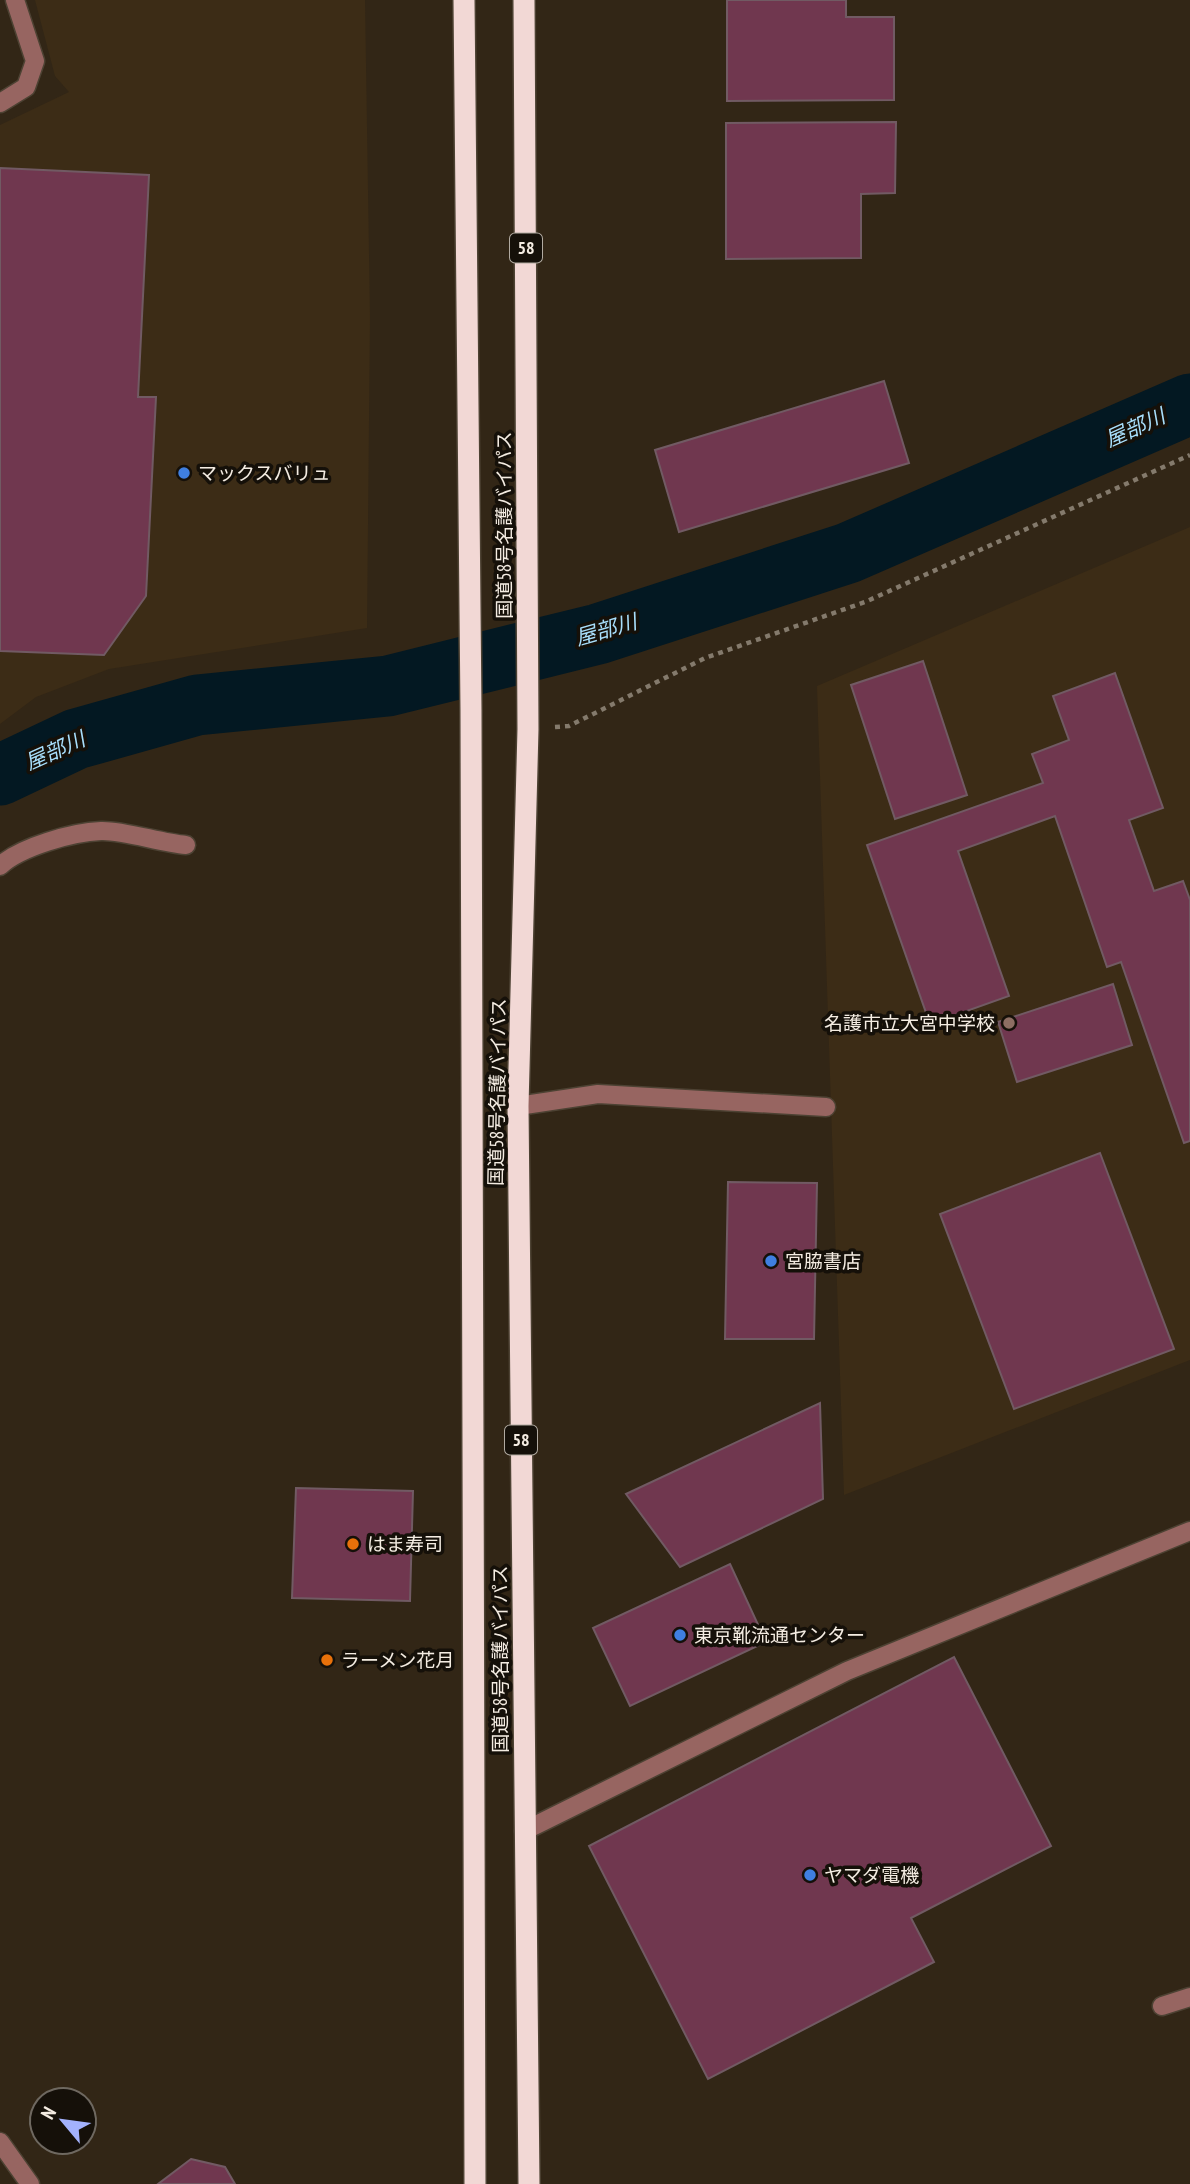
<svg xmlns="http://www.w3.org/2000/svg" width="1190" height="2184" viewBox="0 0 1190 2184" font-family="'PT Sans Narrow','Noto Sans JP',sans-serif">
<rect width="100%" height="100%" fill="#322616"/>
<path fill="#3c2c16" d="M35 0H365L370 317 367 628 109 669 36 697 0 724V125L69 92 55 76Z
M1190 527V1360L844 1495 817 686Z"/>
<g fill="none" stroke-linecap="round" stroke-linejoin="round">
<path stroke="#031822" stroke-width="61" d="M0 775 76 739 197 705 388 686 598 634 848 553 1190 404"/>
</g>
<path fill="#70374f" stroke="#715a63" stroke-width="2" d="M727 0H846V17H894V100L727 101Z
M896 122 895 193 861 194V258L726 259V123Z
M0 168 149 175 138 397H156L146 596 104 655 0 651Z
M884 381 909 463 679 532 655 450Z
M923 661 967 795 895 819 851 685Z
M1115 673 1163 808 1129 820 1154 891 1183 881 1190 900V1141L1184 1143 1121 962 1107 967 1055 816 958 851 1009 996 930 1024 867 845 1043 783 1032 754 1069 740 1053 696Z
M1113 984 1132 1045 1017 1082 998 1022Z
M1100 1153 1174 1349 1014 1409 940 1214Z
M728 1182 817 1183 814 1339H725Z
M820 1403 823 1499 680 1567 626 1494Z
M296 1488 413 1491 410 1601 292 1598Z
M730 1564 766 1642 630 1706 593 1628Z
M954 1657 1051 1846 911 1918 934 1962 708 2079 589 1846Z
M191 2159 225 2167 235 2184H158Z"/>
<g fill="none" stroke-linecap="round" stroke-linejoin="round">
<g stroke="#4d4233" stroke-width="21">
<path id="minor" d="M0 103 26 87 35 61 15 0
M0 866C20 847 73 832 101 831 123 830 161 843 186 845
M518 1106 598 1094 826 1107
M524 1831 847 1671 1190 1531
M1162 2006 1190 1997
M0 2142 30 2184"/>
</g>
<g stroke="#4d4233" stroke-width="24">
<path id="highway" d="M464 0 471 710 475 2184
M524 0 528 729 518 1106 529 2184"/>
</g>
<path stroke="#847a6c" stroke-width="4.5" stroke-dasharray="5 5" stroke-linecap="butt" d="M555 727 569 726 705 658 865 602 1190 455"/>
<use href="#minor" stroke="#976561" stroke-width="18"/>
<use href="#highway" stroke="#f2d8d5" stroke-width="21"/>
</g>
<g fill="#3f7fe0" stroke="#151009" stroke-width="2.5">
<circle cx="184" cy="473" r="7"/>
<circle cx="771" cy="1261" r="7"/>
<circle cx="680" cy="1635" r="7"/>
<circle cx="810" cy="1875" r="7"/>
</g>
<circle fill="#8d6e63" stroke="#151009" stroke-width="2.5" cx="1009" cy="1023" r="7"/>
<g fill="#e8710a" stroke="#151009" stroke-width="2.5">
<circle cx="353" cy="1544" r="7"/>
<circle cx="327" cy="1660" r="7"/>
</g>
<g text-anchor="middle" stroke-width="7" stroke-linejoin="round" paint-order="stroke">
<g fill="#151009" stroke="#b1aaa1" stroke-width="2">
<rect x="510" y="233.5" width="32" height="29" rx="5"/>
<rect x="505" y="1425.5" width="32" height="29" rx="5"/>
</g>
<g font-size="18" font-weight="bold" fill="#f4ece2">
<text x="526" y="254">58</text>
<text x="521" y="1446">58</text>
</g>
<g font-size="19" fill="#f4ece2" stroke="#151009" text-anchor="start">
<text x="198" y="480">マックスバリュ</text>
<text x="995" y="1030" text-anchor="end">名護市立大宮中学校</text>
<text x="785" y="1268">宮脇書店</text>
<text x="367" y="1551">はま寿司</text>
<text x="694" y="1642">東京靴流通センター</text>
<text x="341" y="1667">ラーメン花月</text>
<text x="824" y="1882">ヤマダ電機</text>
</g>
<g font-size="19" fill="#f4ece2" stroke="#151009">
<text transform="translate(504 525) rotate(-90)" y="7">国道58号名護バイパス</text>
<text transform="translate(497 1092) rotate(-89)" y="7">国道58号名護バイパス</text>
<text transform="translate(500 1659) rotate(-90)" y="7">国道58号名護バイパス</text>
</g>
<g font-size="21" font-style="italic" fill="#a8defb" stroke="#151009">
<text transform="translate(1135 428) rotate(-24)" y="7">屋部川</text>
<text transform="translate(606 630) rotate(-16)" y="7">屋部川</text>
<text transform="translate(55 751) rotate(-24)" y="7">屋部川</text>
</g>
</g>
<g transform="translate(63 2121) rotate(299)"><circle r="33" fill="#151009" stroke="#6e6860" stroke-width="2"/>
<path d="M0-5L12 26L0 18L-12 26Z" fill="#a3b2fd"/>
<text y="-10" font-size="19" font-weight="bold" text-anchor="middle" fill="#f4ece2">N</text>
</g>
</svg>
